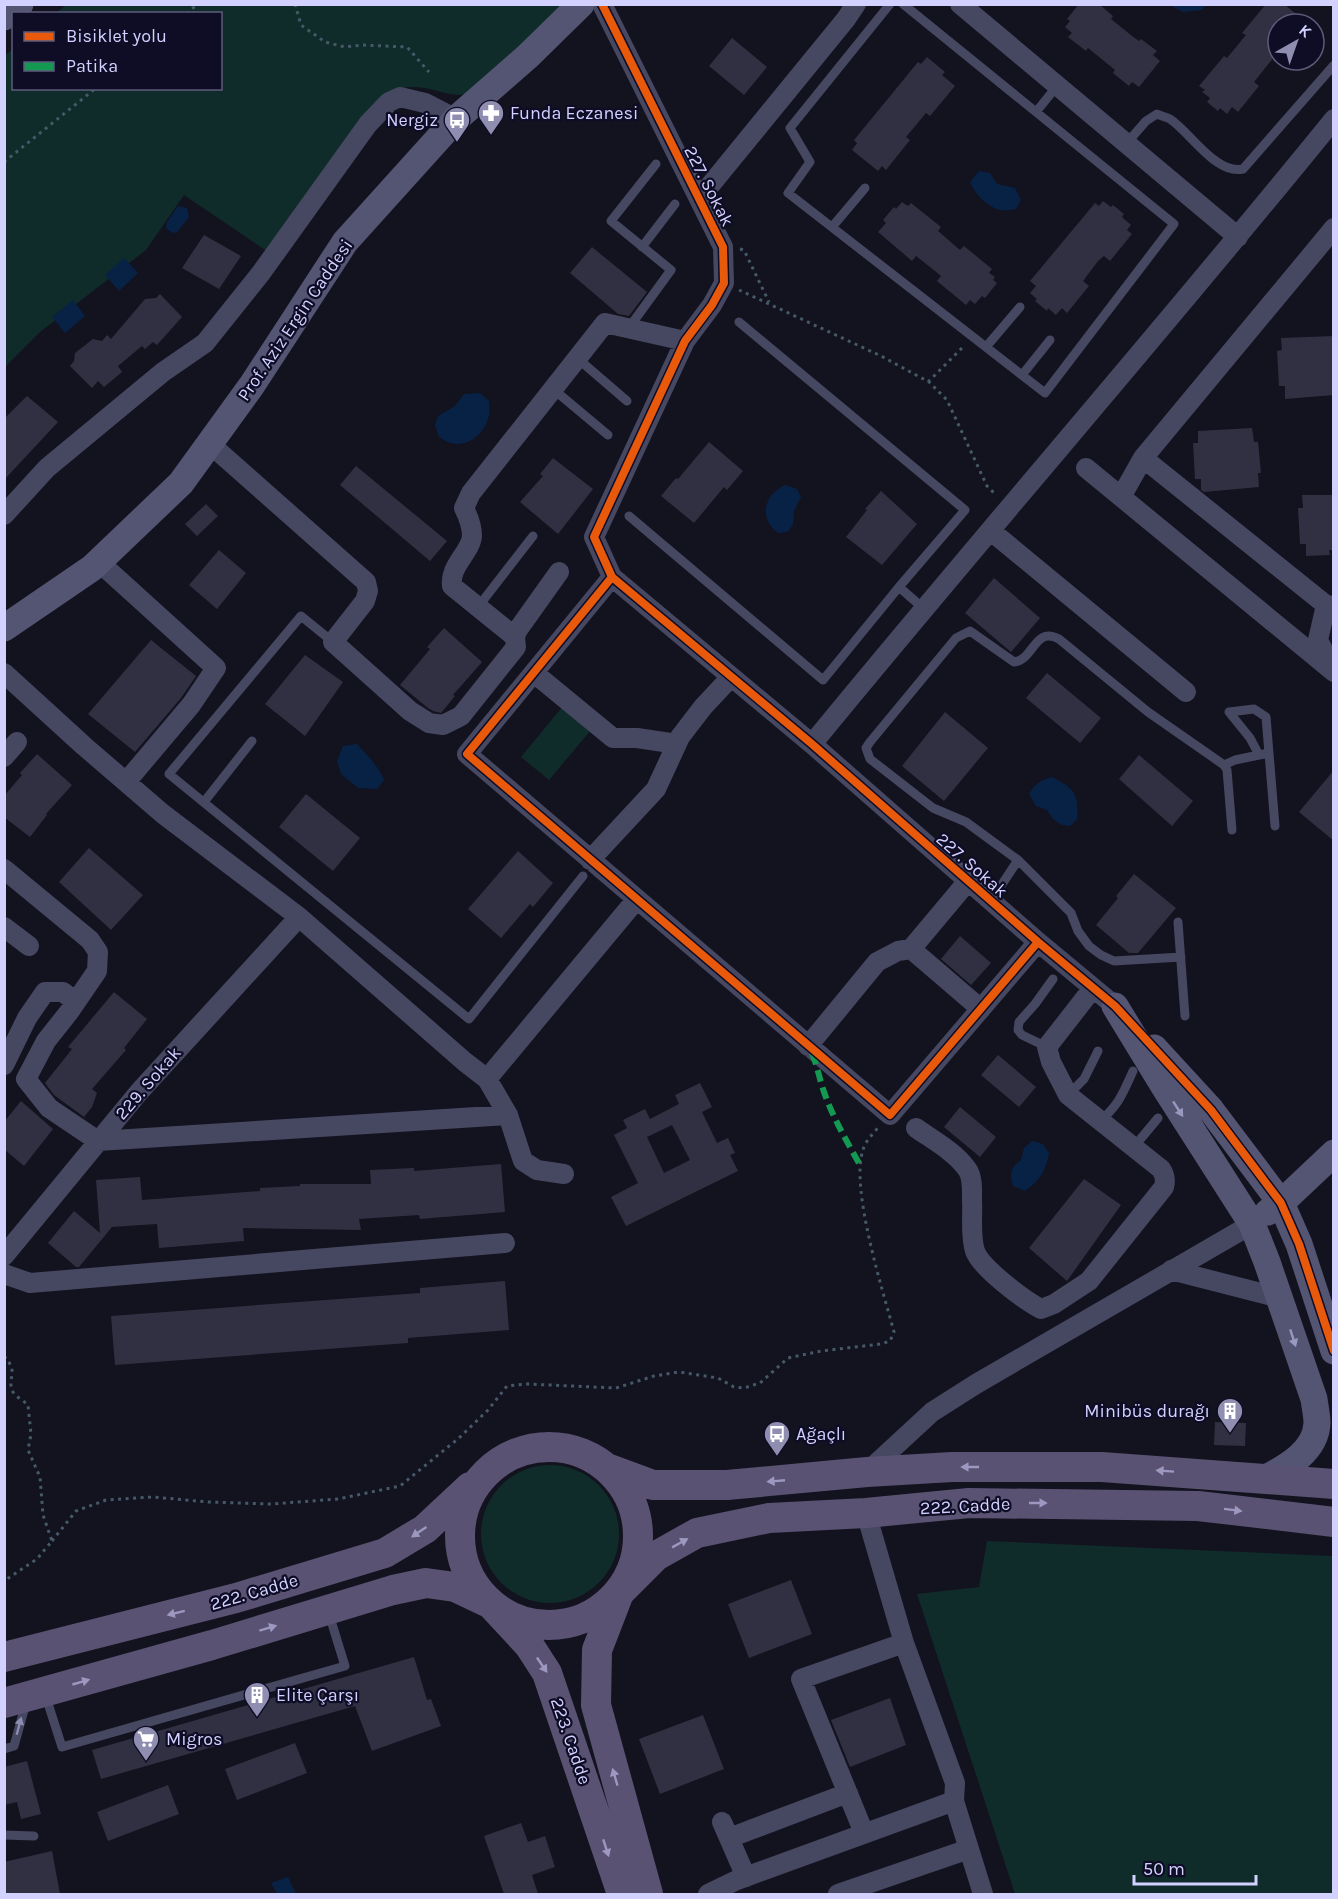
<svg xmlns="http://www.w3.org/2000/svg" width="1338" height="1899" viewBox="0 0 1338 1899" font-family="Karla,sans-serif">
<rect width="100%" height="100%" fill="#13121f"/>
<path fill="#102c2a" d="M67 4 564 5 539 31 466 94C452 97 438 90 424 88 414 86 405 87 395 89L268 252 184 195 146 250 40 332 5 367 4 56 13 49 14 88H220V14L56 13Z
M563 706 591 730 549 780 521 757Z
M481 1534a69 69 0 1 1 138 0a69 69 0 1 1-138 0Z
M987 1541 1333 1556V1894H1015L917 1594 979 1587Z"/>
<path fill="#082246" d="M1170 5H1205L1202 10 1183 12Z
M979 171 990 173 997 184 1015 188 1021 200 1016 209C1011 210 1004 211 1000 210 986 206 975 194 970 182Z
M178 206 187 208 189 217 177 232 172 233 166 228 167 222Z
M124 258 138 273 119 291 105 275Z
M73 300 85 316 65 333 52 317Z
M480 393 489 401C489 405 490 411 489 415 486 432 469 448 451 443 447 442 442 439 439 437L435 425 438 416 455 406 464 394Z
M785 485 797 489 801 497 794 511 793 525 787 532 778 533C758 518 764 495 785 485Z
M357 744C367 755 379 767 384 780L377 789 358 788 341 774 337 761 343 746Z
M1052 777C1074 788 1079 794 1077 819L1070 826 1062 825 1053 819 1047 810 1036 806 1029 794C1035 784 1040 780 1052 777Z
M1032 1141 1043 1144 1049 1153C1046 1171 1040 1180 1025 1191L1013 1186C1009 1174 1011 1167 1021 1160L1024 1148Z
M288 1877 296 1894H277L271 1883Z"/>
<path fill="#313042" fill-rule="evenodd" d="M1079 4H1099L1113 16 1111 19 1132 36 1139 41 1141 39 1157 51 1153 55 1160 61 1139 87 1132 82 1129 86 1113 73 1115 70 1109 65 1088 48 1086 51 1068 37 1072 33 1065 27 1070 21 1067 19Z
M1266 4H1284L1296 14 1295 16 1304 24H1278V52L1254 82 1259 86 1238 112 1232 107 1227 114 1220 108 1218 111 1207 102 1210 98 1202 92 1205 90 1199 86 1224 56 1227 58 1246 35 1242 33Z
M732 38 767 67 744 95 709 66Z
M927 57 945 72 942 75 955 86 930 116 926 113 906 137 910 140 886 170 882 166 878 171 852 150 857 143 854 140 918 62 921 64Z
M1103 201 1111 207 1113 205 1124 214 1122 217 1131 225 1127 230 1132 234 1110 261 1104 256 1098 261 1083 281 1089 286 1067 313 1062 308 1056 315 1048 308 1047 311 1035 301 1037 299 1030 293 1036 286 1030 281 1095 203 1099 206Z
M902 202 908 206 911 203 941 227 938 231 960 250 964 246 992 269 989 273 995 277 993 280 997 283 985 298 982 296 975 304 970 300 966 305 937 281 941 276 935 271 916 256 912 261 878 232 886 223 883 220 894 207 896 209Z
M204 235 241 256 219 289 182 268Z
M592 247 647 292 629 316 618 314 570 273Z
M160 294 182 317 157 345 153 342 145 349 142 346 118 366 122 372 104 387 98 381 92 388 70 366 74 361 75 353 93 339 102 341 107 335 111 339 145 299 156 298Z
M1334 336V395L1285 399V386H1279L1277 351 1282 350 1281 338Z
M27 396 58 422 4 480V419Z
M1252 428 1254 442H1258L1261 473H1258L1259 487 1204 492 1201 490V479H1195L1193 443H1198V431Z
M709 442 743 471 727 490 724 487 694 523 661 496 676 478 678 479Z
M553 458 593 489 558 534 520 502 543 476 540 474Z
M356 466 447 541 430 561 340 485Z
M881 491 917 524 882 565 846 537 867 510 865 509Z
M1302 495H1334V550H1329L1330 555 1306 556V544H1300L1298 508H1303Z
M206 504 218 516 197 536 185 524Z
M219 550 246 573 217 609 189 585Z
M994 578 1040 618 1011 652 965 613Z
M444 628 482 662 453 695 455 696 441 713 433 711 428 708 400 685 430 649 427 647Z
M151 640 196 676 181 698 135 752 88 714Z
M305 655 343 682 305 736 265 704Z
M1047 673 1101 718 1080 743 1026 698Z
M945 712 988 748 944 801 902 766Z
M37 754 72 785 46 814 47 815 30 837 4 817V796L22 775 20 773Z
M1139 755 1193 801 1172 826 1119 779Z
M1334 770V841L1299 812Z
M306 794 360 838 333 871 279 827Z
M89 848 143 895 111 930 59 882Z
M518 851 553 883 533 907 530 904 501 938 468 909Z
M1134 874 1176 908 1138 953H1129L1096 925 1118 898 1116 896Z
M960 936 991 963 971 985 941 959Z
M114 992 147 1019 124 1048 126 1050 92 1089 97 1093 92 1107 84 1117 54 1095 45 1083 72 1049 68 1047Z
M998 1055 1036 1087 1019 1107 981 1075Z
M700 1083 712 1107 702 1112 717 1143 728 1138 735 1153 730 1155 738 1171 626 1226 611 1197 638 1183 614 1135 627 1128 623 1120 645 1109 650 1119 679 1104 675 1095ZM672 1125 690 1160 664 1173 647 1137Z
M21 1101 53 1129 24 1166 4 1149V1122Z
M960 1107 996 1137 980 1157 944 1127Z
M501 1164 505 1212 420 1219 419 1215 359 1219 361 1230 243 1228 244 1241 159 1248 157 1224 112 1227 79 1267H76L48 1243 74 1211 100 1233 96 1180 140 1177 142 1200 260 1191V1188L300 1186V1184H371L370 1170 414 1168V1171Z
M1084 1179 1121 1205 1067 1281 1029 1248Z
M505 1281 509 1330 408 1338V1343L115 1365 111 1316 420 1293V1288Z
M1215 1422 1246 1423 1245 1446 1214 1445Z
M791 1580 812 1634 749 1658 728 1604Z
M414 1657 427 1700 431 1699 441 1726 372 1751 355 1706 101 1779 92 1750Z
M890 1698 906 1745 850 1767 831 1720Z
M703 1715 724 1769 660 1794 639 1739Z
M295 1743 307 1773 237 1800 225 1769Z
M27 1761 41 1814 21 1819 17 1802 4 1805V1767Z
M168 1785 179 1814 108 1841 97 1812Z
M521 1823 528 1842 545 1836 555 1867 532 1875 538 1894H504L484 1836Z
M52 1851 60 1894H4V1862Z"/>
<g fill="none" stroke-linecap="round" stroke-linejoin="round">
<path stroke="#465968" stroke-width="3" stroke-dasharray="3 4.5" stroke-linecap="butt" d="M295 4 301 25 325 42 345 47 362 45 407 47 429 72
M187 14 197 4
M4 162 96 88
M740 249 744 250 769 302
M739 290 881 356 929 382 947 400 987 486 996 495
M928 382 965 345
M4 1356C20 1373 6 1378 13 1392 16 1397 24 1401 28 1405L31 1434 28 1450 40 1477 43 1515 52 1541 37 1559 4 1581
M52 1541 76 1511 106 1500 153 1497 208 1502 271 1504 338 1499 400 1486 459 1438 488 1410 507 1386 527 1384 616 1388 654 1376 679 1372 718 1378 734 1387 744 1388 760 1383 788 1358 821 1351 881 1344 890 1341 894 1332C883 1291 850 1188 863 1150 865 1142 873 1133 879 1127"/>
<path stroke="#464761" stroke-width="9" d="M890 4 790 128 810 162 788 193 1045 393 1174 224 903 4
M1036 112 1057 86
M1126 144 1146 121 1157 114C1161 116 1166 117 1170 119 1191 133 1216 175 1243 169L1334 65
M832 227 865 188
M642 247 675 204
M739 322 965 510 899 587
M628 329 671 270 611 221 656 164
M986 347 1020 307
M577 358 627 401
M1022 375 1050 340
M553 389 608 435
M629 516 823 680 899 587 923 608
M478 607 533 536
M333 642 301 616 169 774 469 1019 583 876
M1259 755 1250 738 1229 712 1254 709 1266 717 1275 826
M1224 765 1235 760 1264 754
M204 802 252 741
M1018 860 1071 913 1078 931 1089 946 1101 955 1114 961 1181 957
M991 901 1018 860 966 822 933 808 870 759 866 748 870 742 956 638 970 631 1014 662C1035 659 1034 626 1059 639L1148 712 1224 765 1227 770 1232 830
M1178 922 1185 1016
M1047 1047 1022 1035 1018 1030 1019 1022 1035 1004 1053 979
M1068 1095 1084 1079 1098 1051
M1100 1121C1119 1105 1123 1093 1133 1071
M1133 1148 1158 1118
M45 1694 62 1747 345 1666 329 1614
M4 1749 14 1746 26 1703
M4 1835 34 1836"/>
<path stroke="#464761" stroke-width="20" d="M602 4 723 247 724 283 712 305 685 341 594 537 612 577 812 744 1038 942 1115 1006
M960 4 1238 237
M699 199 846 19 856 4
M1334 228 1143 458 1326 605 1334 606
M210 444 366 582 368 591 365 601 333 642 410 711 429 723 443 725 461 716 516 647 515 637 517 631 559 572
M1086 468 1334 672
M1121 497 1143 458
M4 515 47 468 163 372 205 343 261 273 368 124 389 102 400 97 425 103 456 119
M991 531 1186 692
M99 562 216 668 191 705 126 782
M612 577 467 754 890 1115 1038 942
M1326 605 1318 640 1331 666
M515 637 452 586C449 566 471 552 472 536 472 527 468 516 464 508L471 493 605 323 685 341
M4 673 84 746 163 814 299 917 465 1062 487 1079 508 1115 523 1161 537 1170 564 1174
M534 673 613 738H637L677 744
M812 744C984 534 1163 330 1334 119
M4 757 17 742
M590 860 656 789 680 737 703 707 731 677
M4 869 90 940 98 952 97 971 69 1012 46 1041 26 1079 49 1108 98 1141 508 1115
M4 927 29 946
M911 949 981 1009
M808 1046 877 962 898 951 911 949 968 881
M4 1065 27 1018 45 992H63L76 1002
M487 1079 636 900
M916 1128C933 1140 955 1152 967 1169 973 1177 972 1190 972 1200 973 1216 970 1236 975 1251 981 1268 1024 1300 1041 1309L1054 1304 1089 1281 1164 1187C1166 1180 1165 1175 1161 1169L1068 1095 1051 1062 1047 1047 1093 988
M4 1256 139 1092 299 917
M1171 1270 1280 1298
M4 1274 30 1283 505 1243
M867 1472 932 1412 976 1384 1252 1224
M866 1513 904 1643 955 1783 954 1801 983 1894
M722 1822 746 1877
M864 1833 801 1679 904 1643
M729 1838 848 1793
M708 1894 737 1880 954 1801
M838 1894 969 1849"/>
<path stroke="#545473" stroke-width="27" d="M4 17 20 4
M4 628 92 568 181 483 252 385 345 242 456 119 528 56 581 4
M1115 1006 1165 1088 1252 1224 1267 1262 1314 1399C1315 1407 1317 1416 1317 1423 1316 1451 1287 1467 1266 1478
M1154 1048 1211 1110 1281 1203 1299 1244 1334 1351
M1268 1212 1281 1203 1334 1153"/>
<path stroke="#5a5272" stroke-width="30" d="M460 1536a89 89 0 1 1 178 0a89 89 0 1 1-178 0Z
M607 1468 653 1485H727L867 1472 952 1467H1102L1334 1484
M4 1657 236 1598 385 1553 425 1529 470 1487
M4 1703 212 1645 393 1590 426 1583 455 1587 491 1604 529 1645 547 1673 622 1894
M648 1894 596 1705 597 1650 619 1593 656 1556 697 1533 769 1518 866 1513 969 1503 1198 1506 1334 1522"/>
<path stroke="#139951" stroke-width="6" stroke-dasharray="12 6" stroke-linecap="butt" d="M812 1053C817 1065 819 1077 823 1089 832 1116 846 1140 860 1165"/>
<g stroke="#0f0c25" stroke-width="11">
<path id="cycleway" d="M602 4 723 247 724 283 712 305 685 341 594 537 612 577 812 744 1038 942 1115 1006 1211 1110 1281 1203 1299 1244 1334 1351
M612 577 467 754 890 1115 1038 942"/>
</g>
<use href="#cycleway" stroke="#e8590c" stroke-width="8"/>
</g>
<defs><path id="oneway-solid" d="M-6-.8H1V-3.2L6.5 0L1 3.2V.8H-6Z" transform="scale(1.5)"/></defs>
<g fill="#9999c0">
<use href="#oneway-solid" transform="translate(1178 1109) rotate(57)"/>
<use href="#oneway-solid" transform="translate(1293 1338) rotate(72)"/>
</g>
<g fill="#9c98c0">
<use href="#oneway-solid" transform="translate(970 1467) rotate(-180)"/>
<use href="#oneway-solid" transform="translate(1165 1471) rotate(-176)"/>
<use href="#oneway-solid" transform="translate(776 1481) rotate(175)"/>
<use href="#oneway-solid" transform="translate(1038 1503)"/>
<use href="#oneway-solid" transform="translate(1233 1510) rotate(7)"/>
<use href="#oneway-solid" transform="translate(419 1532) rotate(146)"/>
<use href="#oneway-solid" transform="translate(680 1543) rotate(-29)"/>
<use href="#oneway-solid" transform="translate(176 1613) rotate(166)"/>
<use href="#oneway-solid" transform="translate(268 1628) rotate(-17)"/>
<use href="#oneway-solid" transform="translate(542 1665) rotate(56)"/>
<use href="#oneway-solid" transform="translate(81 1682) rotate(-16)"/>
<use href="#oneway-solid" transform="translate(615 1777) rotate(-106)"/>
<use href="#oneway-solid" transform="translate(606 1848) rotate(72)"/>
</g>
<use fill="#8c8cb0" href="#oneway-solid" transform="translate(19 1726) rotate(-75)"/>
<defs>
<g id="pharmacy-pin" transform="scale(1.35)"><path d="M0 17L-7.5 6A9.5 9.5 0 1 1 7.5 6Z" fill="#8f8eb1" stroke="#0f0c25"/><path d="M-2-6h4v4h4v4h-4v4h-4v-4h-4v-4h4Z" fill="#fff"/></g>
<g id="bus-pin" transform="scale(1.35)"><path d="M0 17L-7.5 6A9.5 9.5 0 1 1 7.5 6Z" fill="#8f8eb1" stroke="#0f0c25"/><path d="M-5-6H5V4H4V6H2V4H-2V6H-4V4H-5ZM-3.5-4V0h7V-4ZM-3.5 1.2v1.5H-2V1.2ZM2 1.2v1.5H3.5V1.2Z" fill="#fff"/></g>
<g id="building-pin" transform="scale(1.35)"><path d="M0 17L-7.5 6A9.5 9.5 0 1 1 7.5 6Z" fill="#8f8eb1" stroke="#0f0c25"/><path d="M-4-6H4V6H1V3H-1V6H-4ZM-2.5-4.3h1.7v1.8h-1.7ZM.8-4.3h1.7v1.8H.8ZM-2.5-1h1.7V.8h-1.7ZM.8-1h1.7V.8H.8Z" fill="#fff"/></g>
<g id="supermarket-pin" transform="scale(1.35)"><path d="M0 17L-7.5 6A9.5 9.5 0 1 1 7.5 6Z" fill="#8f8eb1" stroke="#0f0c25"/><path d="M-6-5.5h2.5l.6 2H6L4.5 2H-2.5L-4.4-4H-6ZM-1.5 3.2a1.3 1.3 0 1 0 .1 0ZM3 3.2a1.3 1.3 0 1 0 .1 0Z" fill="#fff"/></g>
</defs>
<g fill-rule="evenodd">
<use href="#pharmacy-pin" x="491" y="113"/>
<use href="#bus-pin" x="457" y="120"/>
<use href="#building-pin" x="1230" y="1411"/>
<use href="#bus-pin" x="777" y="1434"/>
<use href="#building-pin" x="257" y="1695"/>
<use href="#supermarket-pin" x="146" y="1739"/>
</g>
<g text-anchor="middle" stroke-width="4.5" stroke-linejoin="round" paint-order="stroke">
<g font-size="18" fill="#d2d1ff" stroke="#0f0c25" text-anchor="start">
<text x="510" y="119">Funda Eczanesi</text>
<text x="438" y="126" text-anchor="end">Nergiz</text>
<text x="1210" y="1417" text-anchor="end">Minibüs durağı</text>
<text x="796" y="1440">Ağaçlı</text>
<text x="276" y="1701">Elite Çarşı</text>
<text x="166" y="1745">Migros</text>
</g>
<g font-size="18" fill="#d2d1ff" stroke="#0f0c25">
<text transform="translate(709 186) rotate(63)" y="6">227. Sokak</text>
<text transform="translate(295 320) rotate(-56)" y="6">Prof. Aziz Ergin Caddesi</text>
<text transform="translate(972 865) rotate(41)" y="6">227. Sokak</text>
<text transform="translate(148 1083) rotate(-49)" y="6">229. Sokak</text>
<text transform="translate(965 1506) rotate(-3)" y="6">222. Cadde</text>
<text transform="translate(254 1592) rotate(-16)" y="6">222. Cadde</text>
<text transform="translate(571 1741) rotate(71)" y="6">223. Cadde</text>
</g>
</g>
<rect width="1338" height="1899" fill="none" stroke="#d2d1ff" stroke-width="12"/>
<rect x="12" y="12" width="210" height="78" fill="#0f0c25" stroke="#5d5b7c" stroke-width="1.5"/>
<rect x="24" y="32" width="30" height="9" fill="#e8590c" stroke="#5d5b7c" stroke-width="1.5"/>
<text x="66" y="42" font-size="18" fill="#d2d1ff">Bisiklet yolu</text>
<rect x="24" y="62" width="30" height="9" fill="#139951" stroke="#5d5b7c" stroke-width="1.5"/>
<text x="66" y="72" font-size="18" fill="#d2d1ff">Patika</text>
<g transform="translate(1296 42) rotate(40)"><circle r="28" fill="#0f0c25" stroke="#5d5b7c" stroke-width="1.5"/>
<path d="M0-4.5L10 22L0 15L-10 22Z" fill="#8f8eb1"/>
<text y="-9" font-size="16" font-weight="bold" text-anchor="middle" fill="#d2d1ff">K</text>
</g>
<path d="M1134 1875v9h122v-9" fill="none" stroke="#d2d1ff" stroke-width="3"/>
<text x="1143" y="1875" font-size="18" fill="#d2d1ff" stroke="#0f0c25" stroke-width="4.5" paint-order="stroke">50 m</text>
</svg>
